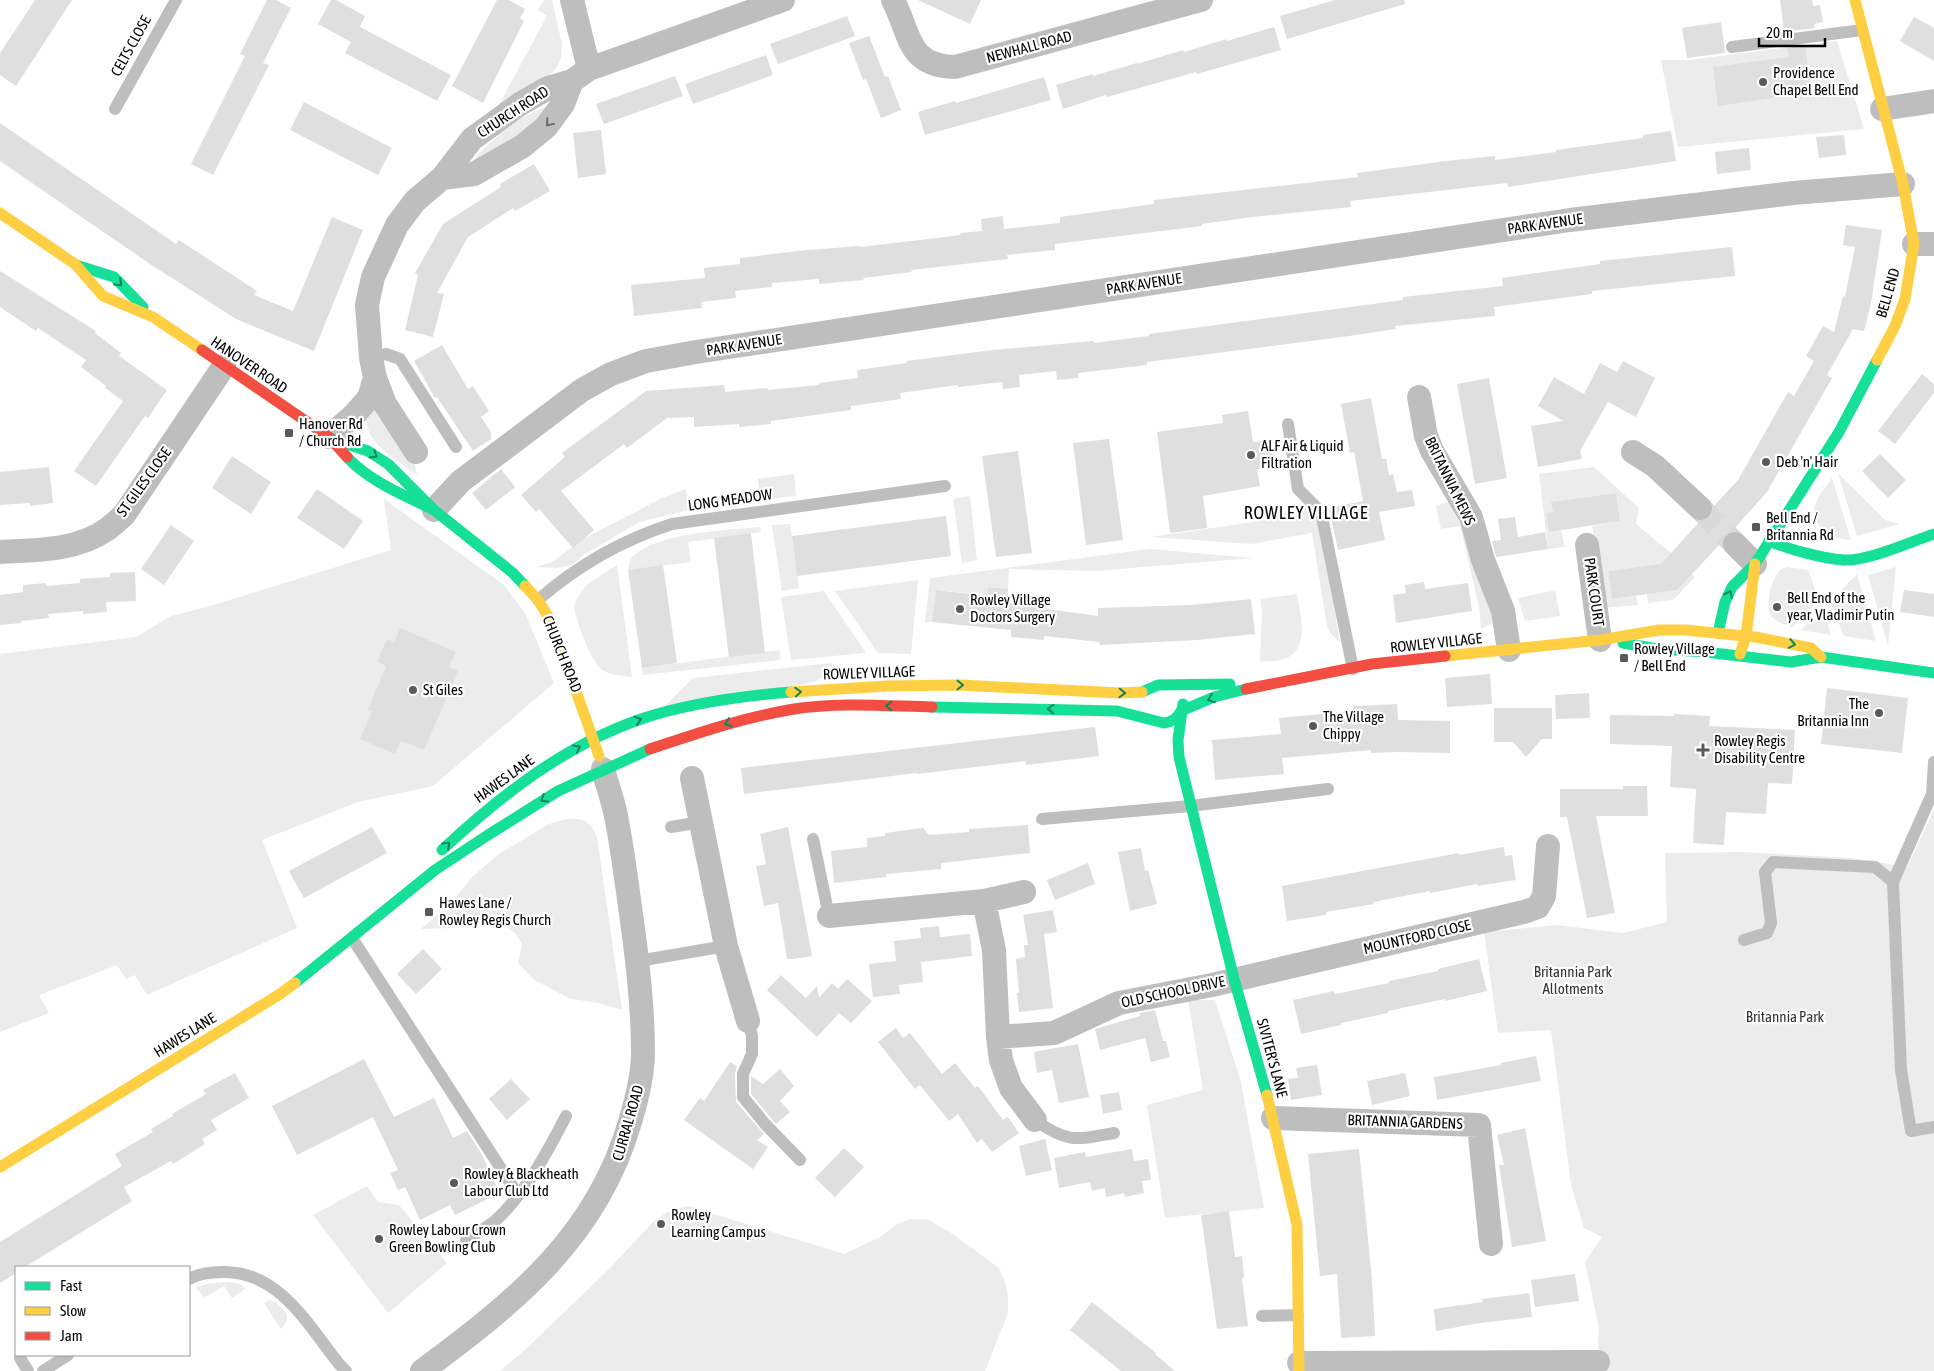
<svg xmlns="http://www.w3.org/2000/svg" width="1934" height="1371" viewBox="0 0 1934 1371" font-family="'Asap Condensed',sans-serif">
<rect width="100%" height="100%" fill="#fff"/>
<path fill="#ececec" d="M544 0H552L562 44 561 57 557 67 550 75 499 105 547 16 538 10Z
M1837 41 1864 129 1678 147 1661 60H1689Z
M546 107 549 111V119L476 162V156C497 136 518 116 546 107Z
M375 409 414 461 417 475C398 460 368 446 366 420Z
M1594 467 1639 508 1636 524 1671 553 1695 577 1673 600 1648 603 1647 594 1676 590 1672 563 1608 571 1612 599 1636 596 1638 605 1604 608 1592 526 1620 521 1615 493 1552 502 1555 531 1561 530 1565 547 1548 549 1539 474Z
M1838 473 1885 520 1900 524 1857 536Z
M794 474 796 496 760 500 758 479Z
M1832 478 1851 540C1838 540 1814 530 1814 514 1813 501 1825 488 1832 478Z
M686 489 688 510 640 522 585 554 572 565 557 568 536 567 552 562 583 539 662 498Z
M970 496 977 560 962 563 953 499Z
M384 499 504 585 525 613 554 683 433 786 358 802 262 840 297 928 147 995 135 975 126 979 117 965 39 995 49 1013 0 1032V654L136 637 171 616 214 605 391 550Z
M1450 501 1461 526 1471 559 1481 578 1494 623 1481 629 1479 607 1460 526 1441 529 1436 506Z
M1306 502 1318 523 1324 544 1340 643 1330 633 1327 626 1312 533 1252 544 1150 537 1274 519Z
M790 524 799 588 782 591 772 525Z
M760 527 761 532 688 542 691 562 628 570C629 567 629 562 631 559 650 533 729 530 760 527Z
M1150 549 1253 558 1095 571 1009 569 1008 589 989 587 988 595 936 590 932 622H925L930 578Z
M617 565 632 677C623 676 609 675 601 669 590 659 576 621 574 606 584 580 596 580 617 565Z
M1788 567 1808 570 1819 600 1793 627C1786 625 1777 623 1772 617 1764 607 1771 577 1781 569 1783 568 1786 568 1788 567Z
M1896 567 1888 646 1868 575Z
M1857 574 1876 641 1844 636 1830 602Z
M918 580 911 654 878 653 835 591Z
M1555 590 1560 616 1525 621 1518 598Z
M824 591 866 653 791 660 781 597Z
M1297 594C1300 614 1310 646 1287 658 1280 662 1268 661 1260 662L1262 611 1260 599Z
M1823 609 1831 635 1801 630Z
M780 650 781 660 643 675 642 668Z
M831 663 842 669 811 683 663 708 693 678Z
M1934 810V1371H1597L1599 1328 1585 1262 1602 1237 1584 1228 1571 1185 1551 1030 1498 1033 1484 932 1557 925 1623 933 1667 922 1665 853 1742 852 1851 858 1907 867Z
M566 819C584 818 590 821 597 837L622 1010 599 1003 571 999 534 980 518 963 522 944 515 933 503 925 492 922 450 928 421 929 451 903 472 877 499 854 549 824Z
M1188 1000H1215L1241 1082 1264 1208 1165 1218 1147 1105 1203 1090Z
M367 1186 378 1202 399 1205 447 1263 388 1313 313 1215Z
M688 1206 844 1254 880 1237 897 1224 911 1219H927L950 1232 999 1268 1005 1282 1008 1296V1313L985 1371H500L527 1348 608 1270 654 1221 668 1212Z
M230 1282 241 1284 245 1289 232 1298 224 1286 204 1298 196 1287 210 1283Z
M269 1300 276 1302 287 1314V1321L281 1329 264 1303Z"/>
<path fill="#dfdfdf" d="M35 0H72L16 86 0 75V53Z
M267 0H276L291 8 263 63 269 65 213 175 191 164 245 56 240 54Z
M331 0H336L365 16 360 27 451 75 437 101 345 53 351 42 318 24Z
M497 0H509L525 9 520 18 524 21 483 103 452 86Z
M918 0H981L970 24Z
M1335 0H1404L1405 4 1287 39 1280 16Z
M1780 0H1812L1813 6 1820 5 1823 22 1814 24 1815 28 1784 32Z
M847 16 855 36 778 64 770 44Z
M1914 17 1934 28V61L1900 41Z
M1721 22 1725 53 1687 58 1682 28Z
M1274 27 1281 50 1197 74 1196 72 1107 97 1106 95 1063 109 1056 85 1093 74V76L1137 63V64L1183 50 1184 52 1227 39V41Z
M869 36 885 77 888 76 901 110 881 118 866 79 863 80 849 43Z
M1805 46 1811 92 1718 106 1713 67 1789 57 1787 48Z
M766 55 773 75 693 104 685 84Z
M675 76 683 96 604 124 596 104Z
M1044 77 1051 100 925 135 918 112 955 101 956 103Z
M304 102 392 148 378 175 290 130Z
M0 123 176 244 179 240 257 291 254 295 293 311 332 217 363 230 314 351 236 319 150 264 0 161Z
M601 130 606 174 578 178 573 133Z
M1671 131 1676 161 1508 187 1507 183 1350 201 1351 207 1252 217 1202 224V226L1055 244V250L1007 255 1008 259 911 270 912 272 863 278 864 280 819 284V279L772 283V287L735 291 736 298 701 302 702 308 634 316 631 285 705 278 704 268 740 264V258L807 250 860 246 861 247 961 235 960 233 982 231 981 219 1003 216 1004 229 1060 223V217L1154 204V200L1358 177 1357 173 1446 161 1495 156V160L1556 152V150L1643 138V135Z
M1844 135 1846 155 1819 158 1816 137Z
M1749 148 1751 170 1717 174 1715 152Z
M534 164 550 191 515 211 513 208 468 237 437 293 444 294 433 337 405 330 418 275 415 273 443 224 501 187 500 184Z
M1846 225 1882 230 1871 303 1864 331 1853 329 1827 375 1832 378 1767 492 1732 531 1725 535 1722 542 1677 590 1612 599 1608 571 1661 564 1700 521 1710 517 1713 507 1738 480 1788 392 1794 396 1814 361 1806 356 1823 326 1834 332 1843 296 1845 297 1855 247 1843 245Z
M1732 247 1735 276 1592 291V294L1494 307 1495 316 1395 326 1396 329 1349 336 1147 362V365L1078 373V378L1057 380 1056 371 1019 375 1020 387 1003 389 1002 382 958 387V385L900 393 901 399 851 406V410L771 421V424L739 427V424L694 427V417L667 418 627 448 624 444 561 491 594 530 573 548 539 509 536 512 521 495 565 457 562 453 646 391 724 385 725 392 767 388 768 390 819 385V383L858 378 857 370 907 363 906 361 993 350 1094 341V343L1149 336V334L1403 300V297L1503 286 1502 278 1600 264V261Z
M0 271 96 331 95 333 121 353 119 356 167 390 148 418 145 416 96 486 74 471 123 401 105 388 106 386 81 367 86 360 38 328 36 331 0 307Z
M442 345 468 389 473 386 489 411 481 417 491 432V439L473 451 437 397 435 398 414 361Z
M1623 361 1655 378 1636 417 1608 402 1580 451 1582 459 1538 467 1531 426 1563 421 1538 406 1554 377 1584 394 1600 363 1617 372Z
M1922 374 1934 384V393L1895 444 1878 431Z
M1489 378 1507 478 1475 484 1457 384Z
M1371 398 1382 459H1386L1389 475 1393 474 1397 492 1412 490 1415 506 1379 512 1385 540 1338 550 1329 508 1363 501 1354 452 1350 453 1341 404Z
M1248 411 1253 442 1270 440 1275 466 1257 469 1260 486 1203 496 1207 528 1170 533 1157 432 1223 423 1222 415Z
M1109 439 1123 540 1086 545 1073 443Z
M1018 451 1032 553 996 557 982 456Z
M1880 454 1906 480 1888 498 1862 471Z
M232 456 271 482 251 514 212 488Z
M49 467 53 503 30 506V503L0 505V472Z
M501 469 515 487 486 510 472 493Z
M317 489 363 521 344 549 297 518Z
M1616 493 1620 521 1549 532 1546 513 1553 512 1551 502Z
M946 516 951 556 797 576 792 536Z
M1515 517 1518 537 1545 532 1548 549 1496 557 1492 541 1501 540 1498 519Z
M171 525 194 541 164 585 141 569Z
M751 533 765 653 729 657 714 538Z
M663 565 677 663 642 668 628 570Z
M135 572 136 601 106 602 107 612 83 614V611L48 614 49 618 21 621V623L0 625V595L23 592V585L46 583V586L80 583V579L110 577V573Z
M1424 582 1425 589 1468 583 1472 611 1396 623 1393 595 1406 593 1405 585Z
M988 587 1008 589 1007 603 1047 607V609L1098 616V608L1191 605 1251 599 1255 634 1197 640 1100 645 1099 642 1044 636V640L1011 637V630L932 622 936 590 988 596Z
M1904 590 1934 594V617L1900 612Z
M400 628 456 652 449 667 458 671 424 750 401 741 395 754 360 739 372 711 368 710 386 666 377 662 387 639 394 642Z
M1490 674 1492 704 1447 707 1445 678Z
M1827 688 1908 698 1902 753 1821 744Z
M1589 693 1590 718 1556 719 1555 695Z
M1397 704 1398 720 1450 721V753L1397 752 1371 753V750L1282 758 1284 774 1215 780 1212 740 1281 734 1279 718 1354 711V706Z
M1494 708H1552V739H1542L1526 757 1513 742H1494Z
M1674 714 1710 716 1709 726 1795 730 1792 784 1768 783 1766 814 1726 812 1724 845 1693 843 1696 789 1670 787 1672 746 1610 744V715L1674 716Z
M1095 727 1099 756 1026 765V761L917 774V773L744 794 741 768Z
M1623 786H1647L1648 816H1596L1615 913 1587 918 1567 817H1560V789H1623Z
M1028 825 1030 853 941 863V869L886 874V877L834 883 831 851 867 847V838L885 836V833L915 829 923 828 929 835 969 832V829Z
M372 827 387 853 304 898 289 871Z
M788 827 812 956 794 959H787L778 903 764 906 756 866 766 864 760 834Z
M1504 847 1505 856 1512 855 1516 880 1477 886V884L1430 893V891L1373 902 1374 904 1326 912V915L1287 921 1282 886 1459 853V855Z
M1141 848 1145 871 1148 870 1157 904 1130 911 1118 852Z
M1088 863 1095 884 1055 900 1047 880Z
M1053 910 1057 932 1044 934 1053 1008 1019 1012 1017 993H1019L1016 959 1025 957 1024 945H1028L1023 915Z
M939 926 940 937 970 934 972 956 921 962 923 982 899 985 900 994 873 997 869 964 896 961 894 941 921 938 920 928Z
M423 949 442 969 416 994 397 974Z
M1479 959 1487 991 1445 1001V999L1388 1011V1013L1341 1023V1025L1301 1034 1293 1000 1334 991 1335 994 1389 983V981L1438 971V969Z
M781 975 806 998 817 986 819 998 832 983 838 989 847 979 872 1001 851 1023 839 1013 817 1037 767 990Z
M1155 1010 1163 1041H1166L1170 1057 1151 1062 1145 1038 1100 1050 1095 1029 1140 1016V1013Z
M896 1028 903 1038 910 1033 942 1074 955 1063 975 1088 978 1086 1003 1120 1008 1117 1019 1133 992 1152 982 1139 977 1143 958 1114 949 1121 920 1085 915 1089 878 1042Z
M1078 1044 1089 1097 1059 1103 1052 1070 1037 1073 1034 1052Z
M1536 1056 1541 1081 1437 1100 1434 1077 1501 1065V1063Z
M364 1059 394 1117 434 1098 453 1138 467 1131 481 1153 500 1193 455 1215 450 1205 420 1220 405 1187 398 1190 390 1173 398 1170 373 1117 297 1155 272 1106Z
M730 1062 737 1066 735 1074 736 1102 764 1134 757 1140 768 1147 753 1169 684 1120 700 1098 704 1101Z
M1317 1065 1322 1095 1291 1100 1288 1079 1298 1078 1296 1068Z
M780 1069 794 1086 780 1101 790 1112 776 1124 751 1094V1076L763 1084Z
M235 1073 249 1098 211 1120 217 1130 202 1139 205 1144 173 1164 171 1161 124 1187 132 1201 25 1267H16V1273L0 1283V1242L122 1166 115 1154 153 1132 151 1129 173 1116 172 1114 206 1094 203 1090Z
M1405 1073 1410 1096 1372 1105 1367 1081Z
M511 1079 530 1099 507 1120 489 1099Z
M1119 1092 1122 1110 1103 1114 1100 1095Z
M1525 1128 1546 1241 1512 1247 1499 1165H1504L1497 1135Z
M1045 1139 1052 1170 1026 1176 1019 1146Z
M844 1148 864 1167 835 1197 815 1178Z
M1132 1149 1134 1161 1148 1159 1151 1180 1142 1181 1144 1193 1125 1197 1124 1193 1106 1197 1105 1188 1092 1191 1090 1182 1059 1188 1054 1158 1085 1152 1086 1157Z
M1359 1149 1372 1280 1375 1336 1341 1338 1337 1274 1320 1276 1308 1154Z
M1229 1211 1235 1257 1242 1256 1244 1278 1242 1279 1248 1326 1217 1329 1201 1215Z
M1575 1274 1579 1301 1535 1307 1531 1280Z
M1529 1293 1532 1317 1480 1323 1436 1331 1434 1309 1483 1302 1482 1299Z
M1092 1302 1156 1353 1155 1354 1175 1371H1121L1070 1330Z"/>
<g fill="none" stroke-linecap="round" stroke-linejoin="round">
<path stroke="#d9d9d9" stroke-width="24" stroke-dasharray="24 12" stroke-linecap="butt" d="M1700 508 1735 544"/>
<path stroke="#bebebe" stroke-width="12" d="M1732 47 1862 30
M115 109 176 0
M371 358 386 354 400 359 456 447
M1288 424 1298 489 1321 512 1353 669
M538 600C578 565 622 540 672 524L945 486
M1934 762 1932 794 1893 882 1901 1070 1911 1131 1934 1127
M1042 819 1190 806 1328 789
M671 827 701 822
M813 839 829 916
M352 938 518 1195
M1744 940 1767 933 1771 923 1765 872 1773 862 1875 867 1893 882
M638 961 726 946
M748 1021 752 1036V1054L743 1074V1097L766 1125 800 1160
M1035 1120C1067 1143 1076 1140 1114 1133
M466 1240C475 1234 486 1228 495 1221 525 1194 548 1151 566 1116
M189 1279C198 1274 212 1272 223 1272 279 1271 308 1325 339 1364L346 1371
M1262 1316 1298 1315
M20 1358 28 1371
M43 1371 68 1355"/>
<path stroke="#bebebe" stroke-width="24" d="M572 0 589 69
M893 0C911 35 907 66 955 67L1201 0
M1882 109 1934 101
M442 178 474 174 523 146 546 127 563 104 572 81
M1914 244H1934
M375 378 385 404 416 452
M1419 397 1426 436 1432 451 1471 517 1483 560 1503 611 1509 650
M329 437 354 415 369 398 375 378 371 358 367 305 373 277 397 225 415 201 442 178 472 139 520 104 548 88 572 81 589 69 783 0
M1633 452 1655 466 1700 508
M434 510 461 481 582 390 611 374 646 361 696 352 1570 220 1793 193 1903 184
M1735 544 1755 564
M1587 545 1600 640
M0 552C35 550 76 551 106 530 112 526 118 520 124 515L224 366
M692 778 726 946 748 1021
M984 901 1024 892
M829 916 984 901 994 950 998 1037 1054 1033 1119 1003 1212 985 1524 912 1538 907 1544 896 1548 846
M998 1037 1001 1060 1011 1088 1035 1120
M1273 1118 1479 1125 1491 1244
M1299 1363 1598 1362
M422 1371C514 1303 597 1237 630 1122 637 1099 643 1076 643 1052 643 1008 638 964 632 921 627 886 623 851 616 816 613 800 607 785 603 769"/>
<path stroke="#16e098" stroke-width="11" d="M76 265 114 277 143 307
M332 439 368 451 388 464 434 510 513 573 525 586
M347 457C370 482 404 495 434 510
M1769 541C1788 549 1824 559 1844 560 1869 561 1910 542 1934 534
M1718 633 1725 602 1732 587 1755 564 1839 432 1877 360
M1623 643 1658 649 1705 652 1791 662 1821 657 1934 673
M1142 692 1158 685 1230 684
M1183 704 1178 740 1179 757 1234 979 1267 1095
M932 707 1117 711 1164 723C1172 722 1177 719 1181 711L1214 697 1246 689
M442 850C500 796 565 745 641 719 689 703 742 696 791 692
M295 983 435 870 488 835 558 791 650 749"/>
<path stroke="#ffcf43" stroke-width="11" d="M1855 0 1903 184 1914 244 1905 299 1895 326 1877 360
M0 213 75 264 103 296 153 317 202 350
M525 586 538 600 551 621 599 756
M1740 654 1746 636 1755 564
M1445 656 1600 640 1659 630H1685L1755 637 1811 648 1821 657
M791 692 887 686 959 685 1119 693 1142 692
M1267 1095 1297 1225 1299 1371
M0 1167 280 994 295 983"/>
<path stroke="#f24e42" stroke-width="11" d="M202 350 329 437 347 457
M1246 689 1372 664 1445 656
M650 749C698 733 745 717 794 709 839 702 887 706 932 707"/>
</g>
<defs><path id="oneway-chevron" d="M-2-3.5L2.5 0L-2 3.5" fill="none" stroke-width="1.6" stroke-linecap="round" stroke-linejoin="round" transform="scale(1.25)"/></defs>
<use stroke="#686868" href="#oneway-chevron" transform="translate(549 123) rotate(130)"/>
<g stroke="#0d865b">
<use href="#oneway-chevron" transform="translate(119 283) rotate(43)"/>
<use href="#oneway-chevron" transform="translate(374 455) rotate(32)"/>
<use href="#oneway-chevron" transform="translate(1729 594) rotate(-64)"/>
<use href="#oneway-chevron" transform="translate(1792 644) rotate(11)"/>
<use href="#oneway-chevron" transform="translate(960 685)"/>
<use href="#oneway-chevron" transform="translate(798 692) rotate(-4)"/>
<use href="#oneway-chevron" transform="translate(1122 693) rotate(2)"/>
<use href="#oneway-chevron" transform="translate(1211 699) rotate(159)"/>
<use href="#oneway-chevron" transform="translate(889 706) rotate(-180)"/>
<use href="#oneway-chevron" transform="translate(1051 709) rotate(-178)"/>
<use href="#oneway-chevron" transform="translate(638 720) rotate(-19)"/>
<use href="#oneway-chevron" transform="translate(728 723) rotate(162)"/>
<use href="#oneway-chevron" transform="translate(577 748) rotate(-29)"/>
<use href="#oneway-chevron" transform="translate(544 799) rotate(148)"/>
<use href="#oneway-chevron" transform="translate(447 845) rotate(-43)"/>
</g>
<g fill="#595959" stroke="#fff" stroke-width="2">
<circle cx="1763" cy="82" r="5"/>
<rect x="284" y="428" width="10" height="10" rx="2.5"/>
<circle cx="1251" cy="455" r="5"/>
<circle cx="1766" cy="462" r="5"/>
<rect x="1751" y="522" width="10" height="10" rx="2.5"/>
<circle cx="1777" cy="607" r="5"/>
<circle cx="960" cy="609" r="5"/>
<rect x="1619" y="653" width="10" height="10" rx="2.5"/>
<circle cx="413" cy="690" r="5"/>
<circle cx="1879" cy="713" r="5"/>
<circle cx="1313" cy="726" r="5"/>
<path d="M1700.5 742.5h5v5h5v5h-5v5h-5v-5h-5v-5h5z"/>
<rect x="424" y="907" width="10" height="10" rx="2.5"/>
<circle cx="454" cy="1183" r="5"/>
<circle cx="661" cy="1224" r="5"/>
<circle cx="379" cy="1239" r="5"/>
</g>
<g text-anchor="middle" stroke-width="4.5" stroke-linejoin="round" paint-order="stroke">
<g font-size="15" fill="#000" stroke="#fff">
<text transform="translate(131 46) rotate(-61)" y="5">CELTS CLOSE</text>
<text transform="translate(1029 47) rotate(-15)" y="5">NEWHALL ROAD</text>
<text transform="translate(513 112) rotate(-33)" y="5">CHURCH ROAD</text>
<text transform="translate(1545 224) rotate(-8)" y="5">PARK AVENUE</text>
<text transform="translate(1144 284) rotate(-9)" y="5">PARK AVENUE</text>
<text transform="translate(1888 293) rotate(-74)" y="5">BELL END</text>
<text transform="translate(744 345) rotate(-9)" y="5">PARK AVENUE</text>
<text transform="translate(249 365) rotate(34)" y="5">HANOVER ROAD</text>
<text transform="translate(1450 481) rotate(64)" y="5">BRITANNIA MEWS</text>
<text transform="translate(144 482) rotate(-54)" y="5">ST GILES CLOSE</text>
<text transform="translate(730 500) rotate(-8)" y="5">LONG MEADOW</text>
<text transform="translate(1594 592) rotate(82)" y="5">PARK COURT</text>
<text transform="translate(1436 643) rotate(-6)" y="5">ROWLEY VILLAGE</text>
<text transform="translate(562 654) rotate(68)" y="5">CHURCH ROAD</text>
<text transform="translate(869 673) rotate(-2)" y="5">ROWLEY VILLAGE</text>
<text transform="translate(504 779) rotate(-36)" y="5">HAWES LANE</text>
<text transform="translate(1417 937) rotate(-13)" y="5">MOUNTFORD CLOSE</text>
<text transform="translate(1173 992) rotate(-12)" y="5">OLD SCHOOL DRIVE</text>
<text transform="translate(185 1035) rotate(-32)" y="5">HAWES LANE</text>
<text transform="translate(1272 1058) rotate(75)" y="5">SIVITER'S LANE</text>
<text transform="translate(1405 1122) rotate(2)" y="5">BRITANNIA GARDENS</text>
<text transform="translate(628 1123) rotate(-74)" y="5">CURRAL ROAD</text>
</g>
<g font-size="15" fill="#000" stroke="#fff" text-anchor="start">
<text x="1773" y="78">Providence<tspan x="1773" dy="17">Chapel Bell End</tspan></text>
<text x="299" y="429">Hanover Rd<tspan x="299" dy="17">/ Church Rd</tspan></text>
<text x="1261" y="451">ALF Air &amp; Liquid<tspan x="1261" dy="17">Filtration</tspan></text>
<text x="1776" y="467">Deb 'n' Hair</text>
<text x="1766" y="523">Bell End /<tspan x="1766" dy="17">Britannia Rd</tspan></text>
<text x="1787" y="603">Bell End of the<tspan x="1787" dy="17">year, Vladimir Putin</tspan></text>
<text x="970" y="605">Rowley Village<tspan x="970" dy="17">Doctors Surgery</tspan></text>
<text x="1634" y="654">Rowley Village<tspan x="1634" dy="17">/ Bell End</tspan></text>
<text x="423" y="695">St Giles</text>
<text x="1869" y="709" text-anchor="end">The<tspan x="1869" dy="17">Britannia Inn</tspan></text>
<text x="1323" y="722">The Village<tspan x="1323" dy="17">Chippy</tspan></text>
<text x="1714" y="746">Rowley Regis<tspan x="1714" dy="17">Disability Centre</tspan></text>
<text x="439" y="908">Hawes Lane /<tspan x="439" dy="17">Rowley Regis Church</tspan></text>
<text x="464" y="1179">Rowley &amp; Blackheath<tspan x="464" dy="17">Labour Club Ltd</tspan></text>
<text x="671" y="1220">Rowley<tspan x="671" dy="17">Learning Campus</tspan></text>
<text x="389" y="1235">Rowley Labour Crown<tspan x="389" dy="17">Green Bowling Club</tspan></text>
</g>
<g font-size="15" fill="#333" stroke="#fff">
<text x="1573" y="977">Britannia Park<tspan x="1573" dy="17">Allotments</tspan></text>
<text x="1785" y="1022">Britannia Park</text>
</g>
<g font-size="18" letter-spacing="1" fill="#000" stroke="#fff">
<text x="1306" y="519">ROWLEY VILLAGE</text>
</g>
</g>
<rect x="15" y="1266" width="175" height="90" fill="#ffffff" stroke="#999999"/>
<rect x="25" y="1282" width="25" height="8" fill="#16e098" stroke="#999999"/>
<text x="60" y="1291" font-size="15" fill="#000000">Fast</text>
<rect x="25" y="1307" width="25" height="8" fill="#ffcf43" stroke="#999999"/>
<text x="60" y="1316" font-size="15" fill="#000000">Slow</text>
<rect x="25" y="1332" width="25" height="8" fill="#f24e42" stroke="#999999"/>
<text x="60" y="1341" font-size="15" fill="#000000">Jam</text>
<path d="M1759 38v8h66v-8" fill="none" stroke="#000000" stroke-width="2.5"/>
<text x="1766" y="38" font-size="15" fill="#000000" stroke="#ffffff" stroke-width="4" paint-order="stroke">20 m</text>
</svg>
